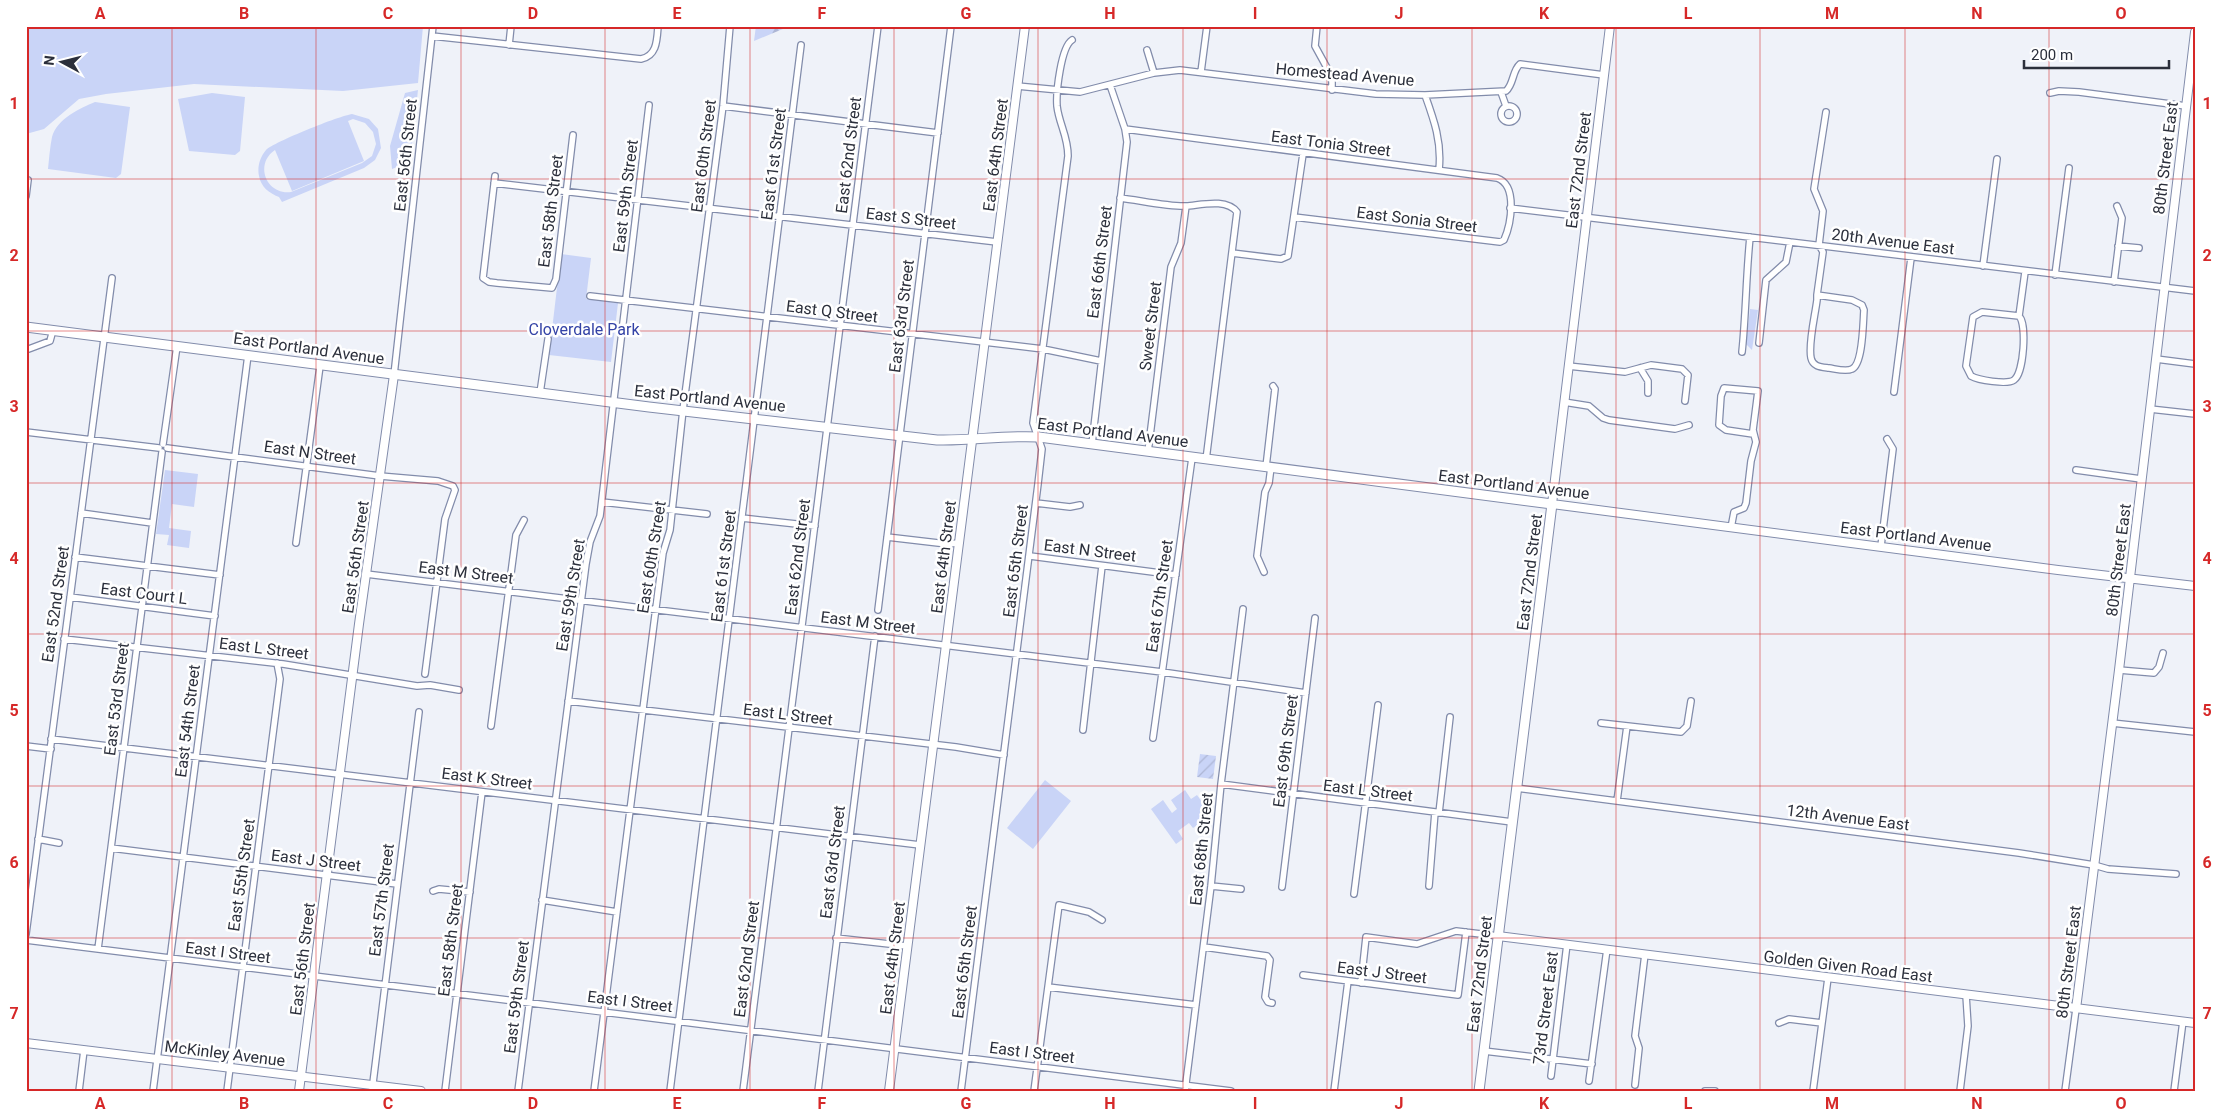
<svg xmlns="http://www.w3.org/2000/svg" width="2221" height="1117" viewBox="0 0 2221 1117" font-family="Roboto,sans-serif">
<defs>
<pattern id="forest-firs" width="22" height="20" patternUnits="userSpaceOnUse" patternTransform="scale(1.25)"><rect width="22" height="20" fill="#c9d4f7"/><path d="M5 1l3.5 6h-7zM16 11l3.5 6h-7z" fill="#adb6d5"/></pattern>
<pattern id="garden-furrows" width="10" height="10" patternUnits="userSpaceOnUse" patternTransform="scale(1.25)"><rect width="10" height="10" fill="#c9d4f7"/><path d="M-1 1l2-2M0 10L10 0M9 11l2-2" fill="none" stroke="#adb6d5"/></pattern>
</defs>
<rect width="100%" height="100%" fill="#eff2f9"/>
<path fill="url(#forest-firs)" d="M756 26H790L754 41Z"/>
<path fill="#c9d4f7" fill-rule="evenodd" d="M26 26H423L418 83 343 91 194 84 106 94 79 99 44 129 26 134Z
M418 90 410 162 392 169 390 146 405 93Z
M212 93 245 97 240 151 235 155 189 151 178 99Z
M95 102 130 107 121 174 116 178 48 169C49 159 50 147 52 137 57 119 80 108 95 102Z
M352 114 369 119 378 129 381 148 375 160 364 168 282 202 279 197C269 193 261 187 259 176 257 167 260 157 266 150 274 142 339 116 352 114ZM353 119 365 123 373 132 376 144 372 156 362 163 291 192C266 195 254 164 275 150L292 191 364 161 348 121 278 149Z
M561 254 591 258 586 299 618 303 611 362 549 355Z
M1750 309 1758 310 1752 350 1746 344Z
M165 470 198 474 194 507 172 504 169 528 191 531 189 548 167 545 169 535 156 534Z
M1045 780 1071 801 1033 849 1007 828Z
M1185 790 1191 799 1197 795 1207 809 1199 814 1203 821 1193 828 1189 823 1178 831 1183 839 1176 844 1151 809 1163 800 1172 813 1177 809 1171 800Z"/>
<path fill="url(#garden-furrows)" d="M1200 754 1216 756 1213 779 1197 777Z"/>
<g fill="none" stroke-linecap="round" stroke-linejoin="round">
<g stroke="#828cab" stroke-width="8">
<path id="street" d="M1317 26 1315 46 1332 77V90
M432 36 641 59C657 56 657 40 658 26
M509 45 511 26
M1147 50 1154 73
M1201 72 1207 26
M1017 86 1080 92 1154 73 1180 70 1376 94 1425 95 1506 91C1514 84 1512 71 1520 64L1604 75
M1501 92 1506 106
M2050 93 2059 91 2079 92 2186 106
M1425 95C1434 120 1442 142 1439 170
M1501 114a8 8 0 1 1 16 0a8 8 0 1 1-16 0Z
M723 106 938 133
M1125 129 1497 178C1518 185 1511 224 1504 240L1500 242 1294 217
M495 176 483 278 489 282 497 283 552 288 556 279 573 135
M494 183 997 242
M26 196 28 180
M1120 198C1138 200 1170 207 1186 206 1201 205 1226 198 1237 212L1206 460
M1510 208 2195 291
M2118 246 2139 248
M1232 253 1281 259 1288 256 1303 154
M1983 266 1997 159
M2055 275 2069 168
M2114 282 2122 218 2117 206
M1817 295 1852 300 1862 305 1864 310C1863 323 1863 364 1852 369 1846 372 1836 369 1829 368 1821 367 1813 367 1811 358 1808 344 1815 316 1817 300V295L1823 252 1819 245 1823 211 1814 189 1826 112
M590 296 1043 349 1101 361
M2019 316 1982 312 1973 317 1966 366 1971 376C1978 380 2007 385 2014 380 2024 373 2027 324 2019 316L2025 272
M1759 343 1766 280 1786 262 1790 242
M26 350 50 341 53 330
M1742 352C1746 314 1746 276 1750 237
M2156 359 2195 364
M1568 366 1625 372 1651 365 1682 369 1688 375 1685 401
M1640 368 1648 381V393
M394 375 433 26
M1894 392 1911 258
M540 393 548 339
M1564 402 1589 406 1603 418 1609 420 1675 429 1689 425
M2150 409 2195 414
M26 432 159 448
M163 444 177 346
M1092 444 1127 142 1125 129 1110 85
M167 448 380 476 438 481 453 486 455 490 445 519 425 674
M1148 452 1171 267 1181 243 1186 206
M1266 467 1275 389 1273 386
M2076 470 2141 479
M602 502 707 514
M1036 503 1070 507 1080 505
M81 513 152 523
M742 518 815 526
M1731 528 1734 512 1744 508 1746 503 1751 461 1756 442 1753 430 1758 391 1724 388 1721 396 1719 425 1726 430 1753 434
M887 537 947 544 959 543
M296 543 320 366
M1881 546 1893 449 1887 439
M1030 556 1176 575
M75 557 220 575
M1264 572 1257 556 1265 492 1269 483 1271 467
M366 574 1162 672 1306 693
M70 597 215 616
M878 610 951 26
M64 639 283 664 417 686 430 685 459 690
M2119 670 2154 673 2159 667 2163 653
M568 701 956 747 1004 755
M1601 723 1681 732 1687 726 1691 701
M2112 723 2195 732
M491 726 516 535 524 520
M1083 730 1102 566
M1153 738 1192 458
M51 739 920 845
M26 746 51 749
M1221 784 1512 822
M1516 788 2019 853 2094 865 2108 869 2176 874
M1617 801 1627 726
M1439 813 1450 717
M38 839 59 843
M111 848 397 884
M1211 886 1241 889
M1429 886 1435 812
M1282 887 1315 618
M433 891 439 889 470 892
M1354 894 1378 705
M542 900 617 912
M26 934 112 278
M836 938 907 946
M26 940C428 991 829 1039 1231 1091
M1204 947 1267 956 1270 960 1265 997 1268 1002 1272 1003
M98 949 162 452
M1303 975 1458 995 1466 932
M1361 983 1366 937 1417 944 1456 931 1498 936
M1048 987 1196 1005
M1779 1023 1789 1019 1822 1023
M1484 1051 1592 1064
M1551 1076 1567 944
M1589 1081 1607 949
M1635 1085 1639 1048 1635 1036 1645 954
M79 1091 84 1050
M153 1091 248 355
M227 1091 280 679 277 663
M372 1091 419 712
M445 1091 482 792
M518 1091 586 564 590 542 600 516 649 105
M594 1091 663 553 670 530 683 410 723 106 730 26
M670 1091 801 45
M743 1091 878 26
M818 1091 875 636
M961 1091 1038 484 1042 449 1033 423 1068 156C1068 136 1059 124 1057 106 1056 92 1061 47 1072 40
M1034 1091 1059 905 1089 912 1102 920
M1185 1091 1211 886 1221 784 1243 609
M1334 1091 1348 981
M1705 1091H1715
M1813 1091 1828 978
M1960 1091 1968 1026 1966 995
M2065 1091 2076 1009
M2174 1091 2183 1021"/>
</g>
<g stroke="#828cab" stroke-width="10">
<path id="secondary" d="M1610 26 1552 504 2058 570 2195 586
M1498 936 2195 1023
M2076 1009 2119 670 2195 32
M26 1043 421 1091
M299 1091 359 624 394 375
M889 1091 1025 26"/>
</g>
<g stroke="#828cab" stroke-width="11">
<path id="primary" d="M26 327 649 407 937 440C971 441 1004 435 1039 437L1552 504 1479 1091"/>
</g>
<use href="#street" stroke="#fff" stroke-width="5.5"/>
<use href="#secondary" stroke="#fff" stroke-width="8"/>
<use href="#primary" stroke="#fff" stroke-width="9"/>
</g>
<path fill="none" stroke="#d62828" stroke-width="1" stroke-opacity="0.55" d="M172 26V1091M316 26V1091M461 26V1091M605 26V1091M750 26V1091M894 26V1091M1038 26V1091M1183 26V1091M1327 26V1091M1472 26V1091M1616 26V1091M1760 26V1091M1905 26V1091M2049 26V1091M26 179H2195M26 331H2195M26 483H2195M26 634H2195M26 786H2195M26 938H2195"/>
<g text-anchor="middle" stroke-width="5" stroke-linejoin="round" paint-order="stroke">
<g font-size="16" fill="#2b2f3b" stroke="#fff">
<text transform="translate(1345 74) rotate(5)" y="6">Homestead Avenue</text>
<text transform="translate(1331 143) rotate(7)" y="6">East Tonia Street</text>
<text transform="translate(405 155) rotate(-84)" y="6">East 56th Street</text>
<text transform="translate(848 155) rotate(-83)" y="6">East 62nd Street</text>
<text transform="translate(995 155) rotate(-83)" y="6">East 64th Street</text>
<text transform="translate(703 156) rotate(-83)" y="6">East 60th Street</text>
<text transform="translate(2165 158) rotate(-83)" y="6">80th Street East</text>
<text transform="translate(773 164) rotate(-83)" y="6">East 61st Street</text>
<text transform="translate(1578 170) rotate(-83)" y="6">East 72nd Street</text>
<text transform="translate(625 196) rotate(-83)" y="6">East 59th Street</text>
<text transform="translate(550 211) rotate(-83)" y="6">East 58th Street</text>
<text transform="translate(911 218) rotate(7)" y="6">East S Street</text>
<text transform="translate(1417 219) rotate(7)" y="6">East Sonia Street</text>
<text transform="translate(1893 241) rotate(7)" y="6">20th Avenue East</text>
<text transform="translate(1099 262) rotate(-83)" y="6">East 66th Street</text>
<text transform="translate(832 311) rotate(7)" y="6">East Q Street</text>
<text transform="translate(901 316) rotate(-83)" y="6">East 63rd Street</text>
<text transform="translate(1150 326) rotate(-83)" y="6">Sweet Street</text>
<text transform="translate(309 348) rotate(8)" y="6">East Portland Avenue</text>
<text transform="translate(710 398) rotate(6)" y="6">East Portland Avenue</text>
<text transform="translate(1113 432) rotate(7)" y="6">East Portland Avenue</text>
<text transform="translate(310 452) rotate(8)" y="6">East N Street</text>
<text transform="translate(1514 484) rotate(7)" y="6">East Portland Avenue</text>
<text transform="translate(1916 536) rotate(7)" y="6">East Portland Avenue</text>
<text transform="translate(1090 550) rotate(7)" y="6">East N Street</text>
<text transform="translate(355 557) rotate(-82)" y="6">East 56th Street</text>
<text transform="translate(651 557) rotate(-81)" y="6">East 60th Street</text>
<text transform="translate(797 557) rotate(-83)" y="6">East 62nd Street</text>
<text transform="translate(943 557) rotate(-83)" y="6">East 64th Street</text>
<text transform="translate(2118 560) rotate(-83)" y="6">80th Street East</text>
<text transform="translate(1015 561) rotate(-83)" y="6">East 65th Street</text>
<text transform="translate(723 566) rotate(-83)" y="6">East 61st Street</text>
<text transform="translate(466 572) rotate(7)" y="6">East M Street</text>
<text transform="translate(1529 572) rotate(-83)" y="6">East 72nd Street</text>
<text transform="translate(144 593) rotate(7)" y="6">East Court L</text>
<text transform="translate(570 595) rotate(-81)" y="6">East 59th Street</text>
<text transform="translate(1159 596) rotate(-82)" y="6">East 67th Street</text>
<text transform="translate(55 604) rotate(-82)" y="6">East 52nd Street</text>
<text transform="translate(868 622) rotate(7)" y="6">East M Street</text>
<text transform="translate(264 648) rotate(7)" y="6">East L Street</text>
<text transform="translate(116 699) rotate(-83)" y="6">East 53rd Street</text>
<text transform="translate(788 714) rotate(7)" y="6">East L Street</text>
<text transform="translate(187 721) rotate(-83)" y="6">East 54th Street</text>
<text transform="translate(1285 751) rotate(-83)" y="6">East 69th Street</text>
<text transform="translate(487 778) rotate(7)" y="6">East K Street</text>
<text transform="translate(1368 790) rotate(7)" y="6">East L Street</text>
<text transform="translate(1848 817) rotate(7)" y="6">12th Avenue East</text>
<text transform="translate(1201 849) rotate(-84)" y="6">East 68th Street</text>
<text transform="translate(316 860) rotate(7)" y="6">East J Street</text>
<text transform="translate(832 862) rotate(-83)" y="6">East 63rd Street</text>
<text transform="translate(241 875) rotate(-82)" y="6">East 55th Street</text>
<text transform="translate(381 900) rotate(-83)" y="6">East 57th Street</text>
<text transform="translate(450 940) rotate(-83)" y="6">East 58th Street</text>
<text transform="translate(228 952) rotate(7)" y="6">East I Street</text>
<text transform="translate(892 958) rotate(-83)" y="6">East 64th Street</text>
<text transform="translate(302 959) rotate(-83)" y="6">East 56th Street</text>
<text transform="translate(746 959) rotate(-83)" y="6">East 62nd Street</text>
<text transform="translate(964 962) rotate(-83)" y="6">East 65th Street</text>
<text transform="translate(2068 962) rotate(-83)" y="6">80th Street East</text>
<text transform="translate(1848 966) rotate(7)" y="6">Golden Given Road East</text>
<text transform="translate(1382 972) rotate(7)" y="6">East J Street</text>
<text transform="translate(1479 974) rotate(-83)" y="6">East 72nd Street</text>
<text transform="translate(516 997) rotate(-83)" y="6">East 59th Street</text>
<text transform="translate(630 1001) rotate(7)" y="6">East I Street</text>
<text transform="translate(1545 1008) rotate(-83)" y="6">73rd Street East</text>
<text transform="translate(1032 1052) rotate(7)" y="6">East I Street</text>
<text transform="translate(225 1053) rotate(7)" y="6">McKinley Avenue</text>
</g>
<g font-size="16" fill="#3443a6" stroke="#fff">
<text x="584" y="335">Cloverdale Park</text>
</g>
</g>
<rect width="2221" height="1117" fill="none" stroke="#ffffff" stroke-width="55"/>
<g transform="translate(62 62) rotate(277)" stroke="#ffffff" stroke-width="4" paint-order="stroke">
<path d="M0-4L9 19L0 12L-9 19Z" fill="#2b2f3b"/>
<text y="-8" font-size="14" font-weight="bold" text-anchor="middle" fill="#2b2f3b">N</text>
</g>
<path d="M2024 60v8h145v-8" fill="none" stroke="#2b2f3b" stroke-width="2.5"/>
<text x="2031" y="60" font-size="15" fill="#2b2f3b" stroke="#ffffff" stroke-width="4" paint-order="stroke">200 m</text>
<rect x="28" y="28" width="2166" height="1062" fill="none" stroke="#d62828" stroke-width="2"/>
<g font-size="16" text-anchor="middle" font-weight="bold" fill="#d62828">
<text x="100" y="19">A</text>
<text x="244" y="19">B</text>
<text x="388" y="19">C</text>
<text x="533" y="19">D</text>
<text x="677" y="19">E</text>
<text x="822" y="19">F</text>
<text x="966" y="19">G</text>
<text x="1110" y="19">H</text>
<text x="1255" y="19">I</text>
<text x="1399" y="19">J</text>
<text x="1544" y="19">K</text>
<text x="1688" y="19">L</text>
<text x="1832" y="19">M</text>
<text x="1977" y="19">N</text>
<text x="2121" y="19">O</text>
<text x="14" y="109">1</text>
<text x="2207" y="109">1</text>
<text x="14" y="261">2</text>
<text x="2207" y="261">2</text>
<text x="14" y="412">3</text>
<text x="2207" y="412">3</text>
<text x="14" y="564">4</text>
<text x="2207" y="564">4</text>
<text x="14" y="716">5</text>
<text x="2207" y="716">5</text>
<text x="14" y="868">6</text>
<text x="2207" y="868">6</text>
<text x="14" y="1019">7</text>
<text x="2207" y="1019">7</text>
<text x="100" y="1109">A</text>
<text x="244" y="1109">B</text>
<text x="388" y="1109">C</text>
<text x="533" y="1109">D</text>
<text x="677" y="1109">E</text>
<text x="822" y="1109">F</text>
<text x="966" y="1109">G</text>
<text x="1110" y="1109">H</text>
<text x="1255" y="1109">I</text>
<text x="1399" y="1109">J</text>
<text x="1544" y="1109">K</text>
<text x="1688" y="1109">L</text>
<text x="1832" y="1109">M</text>
<text x="1977" y="1109">N</text>
<text x="2121" y="1109">O</text>
</g>
</svg>
